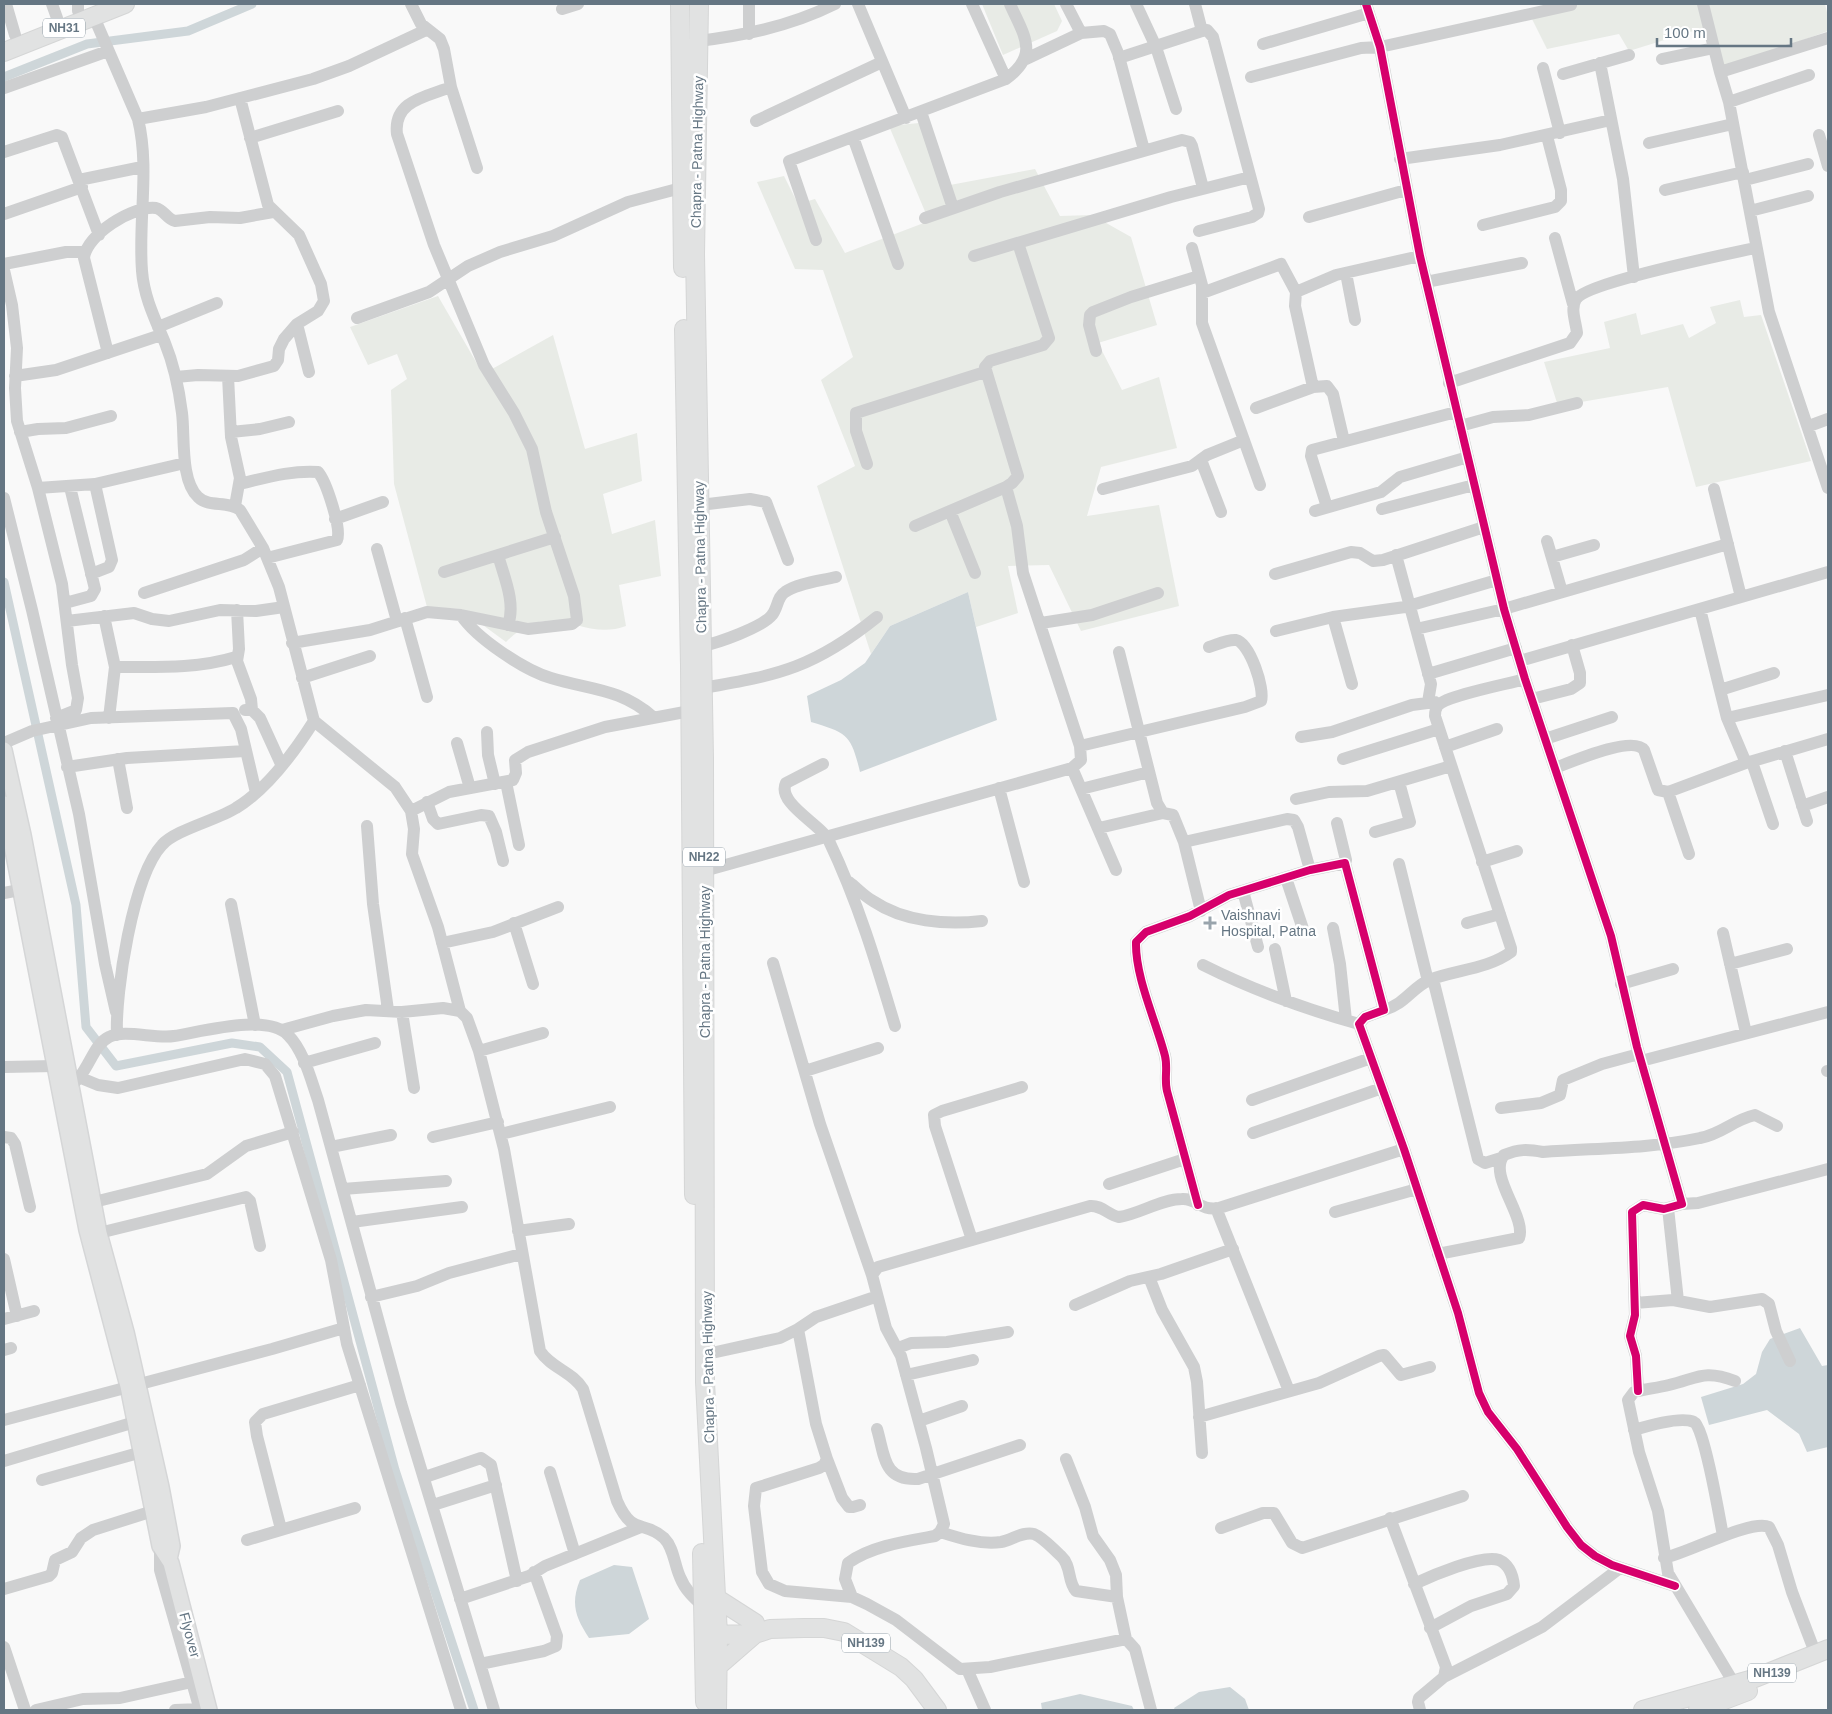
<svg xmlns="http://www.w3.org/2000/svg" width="1832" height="1714" viewBox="0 0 1832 1714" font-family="Arial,sans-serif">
<rect width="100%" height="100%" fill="#f9f9f9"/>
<path fill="#e8ebe6" d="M982 4H1054L1062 21 1057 31 1003 55Z
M1574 4H1825L1828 16V31L1720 70 1703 28 1629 51 1619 34 1547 49 1532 19Z
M919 123 950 185 1035 169 1060 216 1092 215 1131 237 1157 325 1098 343 1122 390 1159 377 1177 448 1101 467 1087 516 1159 505 1179 606 1081 631 1049 565 1008 566 1018 613 976 627 968 592 890 626 871 654 817 486 855 466 821 380 853 357 823 270 795 269 757 182 784 176 798 204 815 199 845 253 929 221 889 126Z
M438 296 483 374 553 335 585 449 637 433 642 481 603 494 612 534 655 520 661 576 619 585 626 626C581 643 552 595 506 642L461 609 427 607 394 484 391 390 407 379 397 354 368 365 350 327Z
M1740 300 1744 317 1761 315 1811 461 1696 487 1668 387 1558 406 1544 362 1610 348 1604 322 1636 313 1641 335 1683 324 1689 338 1716 323 1710 307Z"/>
<path fill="#ced6d9" d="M968 592 997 720 860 772C851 735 848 733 811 722L807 696 841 680 865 663 890 626Z
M1800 1328 1822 1366 1828 1365V1447L1807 1452 1799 1434 1767 1410 1709 1425 1701 1397 1743 1384 1756 1374 1762 1352 1770 1339Z
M614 1565 632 1567 649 1619 629 1634 589 1638C576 1618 570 1604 580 1580Z
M1230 1687 1245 1699 1249 1710H1175L1174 1708 1199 1692Z
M1080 1694 1132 1706 1134 1710H1042L1041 1703Z"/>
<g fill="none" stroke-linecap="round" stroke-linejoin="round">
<path stroke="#ced6d9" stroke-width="9" d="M4 77 87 44 188 31 252 4
M4 582 76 905 86 1027 116 1066 232 1043 260 1047 287 1072 395 1470 474 1710"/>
<g stroke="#d5d6d7" stroke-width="18">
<path id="major" d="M4 750 23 835 99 1233 126 1332 161 1487 172 1546 169 1559
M4 804 87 1230 128 1386 160 1546 171 1563 209 1710"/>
</g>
<g stroke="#d5d6d6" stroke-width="20">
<path id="highway" d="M680 4 683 268
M699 4 695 254 704 758 705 1382 718 1635 717 1710
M4 52 125 4
M684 329 690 665 694 1195
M702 1553 705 1702
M716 1598 755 1623
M707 1635 755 1634 770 1629 804 1628H824L844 1632 901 1667 914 1679 937 1710
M717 1667 755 1634
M1643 1710 1750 1680 1828 1649
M1698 1710 1748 1691"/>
</g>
<path stroke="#cecfd0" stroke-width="12" d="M6 4 15 35
M52 4 57 18
M411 4 421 24 440 39 444 49 451 87 477 168
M749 4V34
M858 4 906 118
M972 4 1006 79
M1066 4 1081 33
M1136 4 1156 47 1176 109
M1366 4 1380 47 1420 256 1504 609 1525 679 1611 936 1637 1047 1682 1204 1664 1209 1643 1205 1632 1212 1635 1315 1630 1336 1636 1356 1638 1391
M1703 4 1720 72
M562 9 578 4
M78 11V4
M94 17 138 119C150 168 138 221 142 271 144 297 155 319 165 343 174 365 179 389 182 413 185 436 180 480 198 497 209 508 228 500 240 510L263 548 279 587 314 721 395 787 411 811 414 829 412 854 438 927 460 1011
M1828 38 1720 72 1729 102 1769 312 1828 488
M691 42C741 36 789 27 835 4
M1263 44 1369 13
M1119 58 1202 31 1195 4
M1026 59 1081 33 1104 31 1110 34 1118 53 1144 150
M1662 59 1714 48
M1600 63 1623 179 1634 277
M1543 68 1560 133
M1563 74 1629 55
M1251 77 1361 48 1380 47 1571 5
M4 88 108 51
M1729 102 1809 75
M921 112 953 208
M138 119 206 107 313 79 349 66 426 30
M756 121 882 62
M1819 135 1828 166
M853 137 898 264
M250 138 338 111
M1649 143 1733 124
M4 152 57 135 62 137 99 235
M1400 159 1500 145 1611 120
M79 180 142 167
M1745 180 1808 164
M1665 190 1743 172
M1750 211 1808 196
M4 214 82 187
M1309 217 1406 190
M925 218 1000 192 1182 140 1190 142 1192 146 1203 188
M1483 225 1555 207 1561 201V190L1547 136
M1199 231 1252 217 1258 213 1259 209 1213 37 1207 30 1202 31
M1555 238 1573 304
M816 240 789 161 1006 79C1040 54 1024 36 1010 4
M1192 248 1202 285V323L1260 485
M974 256 1171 197 1250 177
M4 264 66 252H85
M4 270 12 305 17 348 15 388 17 421 38 488
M1346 273 1355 320
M1426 282 1522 263
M1202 293 1281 264 1296 292
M357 318 429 292 468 266 500 252 553 236 628 202 681 188
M297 324 309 372
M158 327 217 303
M1096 351 1089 325 1090 315 1093 312 1131 297 1199 276
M108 353 84 258C86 235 133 205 156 208 164 210 167 219 175 221L210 217 240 218 273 212
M15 376 56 370 161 335
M228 376 231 437 240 478 235 506
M176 377 198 375 238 376 274 366 278 360 279 349 284 339 297 324 318 311 324 301 321 284 299 235 268 205 240 98
M1449 383 1570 343 1577 333C1576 322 1570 309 1576 299 1588 282 1728 254 1755 248
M1313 387 1295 306 1296 292 1336 275 1420 256
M1256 408 1313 387 1327 386 1333 394 1344 441
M1460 426 1493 417 1529 415 1577 403
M1809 426 1828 419
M20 432 38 429 66 428 111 416
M231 432 260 429 289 422
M1201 460 1221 512
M867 464 856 431V413L985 372
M239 484C265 478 292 470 318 472 326 481 342 529 337 540L267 558
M1103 489 1192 466 1207 455 1244 440
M1714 489 1741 597
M4 498 32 610 79 814 105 964 116 1012
M700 505 750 499 766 502 788 560
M1327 507 1311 456 1312 450 1456 412
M1382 509 1474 485
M950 511 975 573
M1315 511 1381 492 1400 477 1468 457
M335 519 383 502
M915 526 1006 487 1012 483 1018 476 985 367 990 361 1043 345 1049 338 1018 243
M1547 541 1562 592
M377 549 397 621
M498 555C504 577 516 603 508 625
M1396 555 1431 684 1428 702
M1552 557 1594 545
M444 572 555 537
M91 574 109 567 112 560 95 484
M1275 574 1351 552 1360 553 1373 561 1383 560 1484 527
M144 593 244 560 263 548
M65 603 91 596 95 589 70 487
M1700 609 1720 690
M237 610 239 649 237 661 251 699 252 710
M461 615C476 638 524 670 551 678 590 690 620 688 653 717
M104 616 115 667 109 718
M1333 617 1352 684
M405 618 427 697
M67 621 134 613 152 619 169 621 220 610 256 611 284 607
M1041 623 1092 615 1158 593
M1416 629 1504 609 1728 544
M1276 631 1333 617 1405 607 1497 580
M292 643 370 630 427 612 461 615 528 629 572 624 577 620 574 596 546 512 532 449 514 413 484 365 434 245 397 134C393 101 425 97 451 87
M702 646C718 643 763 627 772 615 778 608 777 597 785 592 798 583 820 581 836 577
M1119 652 1157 803 1163 813 1173 815 1184 842
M1520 661 1828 572
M115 667C157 667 197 669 236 657
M1428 674 1516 648
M302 678 370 656
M703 688C780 675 815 667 877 617
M1532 699 1571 689 1580 683V673L1572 645
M245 710H252L260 718 281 764
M56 718 76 710 78 698 72 665 62 584 38 488 95 484 185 463
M1727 718 1828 695
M487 732 488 755 495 784
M1301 737 1332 732 1412 705 1435 702
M1545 739 1612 717
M4 743 32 731 91 718 233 713 241 729 256 793
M457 743 470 788
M1080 746 1245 707 1261 701C1265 689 1250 643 1236 640 1228 639 1216 645 1209 647
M1445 747 1497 729
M1785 751 1807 821
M118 759 127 808
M1343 759 1439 729
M1752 762 1773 824
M1746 763 1727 718 1720 690 1774 673
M823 764 786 783C776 803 822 825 829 841 858 902 876 962 895 1026
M67 767 127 758 245 751
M1072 768 1116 870
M1555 768C1571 762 1633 735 1644 750L1658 790 1668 792 1746 763 1828 739
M506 782 519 845
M999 788 1024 882
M1081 789 1149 772
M1668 792 1689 854
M1296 799 1329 792 1367 791 1451 766
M427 802 433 819 438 824 481 815 489 816 496 832 503 861
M1802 806 1828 797
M411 811 449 792 513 780 516 773 515 760 528 752 605 727 690 711
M1337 823 1346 860 1345 863
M367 826 373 904 388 1010
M1099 828 1163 813
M1375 832 1410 822 1399 782
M1482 862 1517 851
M1399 864 1428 981
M704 871 1047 775 1072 768 1081 760 1080 746 1023 573 1017 526 1006 487
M1286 878 1304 932
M849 882C857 888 864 896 873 901 904 922 946 925 982 921
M1243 891 1258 947
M4 893 30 888
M231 904 255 1025
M1201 911 1184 842 1287 819 1294 820 1298 827 1310 870
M514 923 533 984
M1467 923 1500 914
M1333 928 1340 964 1346 1020
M1723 933 1746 1033
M442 943 493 932 558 907
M1275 949 1286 1001
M773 963 820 1124 872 1275
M1730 964 1787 949
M1203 965C1253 990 1305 1009 1359 1024
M1433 979 1478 1159 1485 1163 1501 1158
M1621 984 1673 969
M1384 1010C1405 1004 1412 988 1429 980 1455 970 1488 969 1511 952V948L1435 716C1435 712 1435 709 1438 705 1449 695 1508 684 1525 679
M402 1012 414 1088
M282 1030 333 1016 366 1010 402 1012 443 1008 460 1011 467 1018 479 1051 504 1149 540 1351C551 1368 573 1372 583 1389L617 1501C633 1537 643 1519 664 1538 674 1548 674 1564 680 1577 685 1590 694 1598 704 1607
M117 1035C115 992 133 876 162 845 175 830 217 820 236 808 266 790 295 751 314 721
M479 1051 543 1033
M1641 1061 1828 1012
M304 1063 375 1043
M4 1067 55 1066
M805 1071 878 1048
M1827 1071H1828
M81 1078 98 1085 118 1088 245 1059 265 1064 275 1076 331 1260 347 1344 461 1710
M63 1090C89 1079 90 1046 109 1037 124 1029 155 1039 174 1036 201 1032 267 1013 288 1035 304 1051 311 1080 318 1100L401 1403 494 1710
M1252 1100 1371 1058
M1501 1108 1541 1103 1560 1095 1563 1080 1602 1064 1639 1054
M1253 1133 1382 1088
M501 1134 610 1107
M4 1137 11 1138 15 1144 30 1207
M433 1137 498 1122
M331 1147 391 1135
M1109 1184 1185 1159
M343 1189 446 1181
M94 1202 207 1174 246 1146 293 1132
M1682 1204 1698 1203 1828 1169
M1198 1205 1167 1091C1164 1079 1168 1068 1165 1056 1156 1021 1135 977 1136 942L1146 932 1190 916 1229 895 1310 870 1345 863 1384 1010 1365 1017 1359 1024 1404 1149 1458 1313 1479 1393 1488 1412 1517 1449 1567 1527 1581 1545 1595 1556 1612 1565 1675 1586
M1216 1208 1289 1391
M1668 1208 1678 1301
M1335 1212 1417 1189
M352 1222 462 1207
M518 1231 569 1224
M99 1233 246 1197 250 1201 260 1246
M972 1240 935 1126 934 1115 942 1111 1022 1087
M1438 1254 1519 1238C1527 1217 1487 1175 1504 1155 1519 1149 1527 1149 1543 1152 1595 1148 1648 1149 1700 1138 1722 1134 1733 1120 1755 1115L1777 1126
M4 1259 17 1316
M1149 1277 1162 1310 1194 1367 1197 1382 1202 1453
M371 1297 417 1286 449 1273 521 1254
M1635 1303 1673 1300 1710 1307 1762 1299 1769 1304 1776 1331 1790 1361
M1075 1305 1130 1281 1161 1274 1233 1249
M4 1319 34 1311
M798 1329 816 1317 875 1297 877 1294 872 1275 878 1267 1090 1206C1102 1205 1108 1215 1119 1217 1140 1214 1161 1199 1182 1199 1197 1198 1199 1211 1219 1208L1404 1149
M898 1348 911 1343 947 1342 1008 1332
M4 1350 11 1348
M707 1354 780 1338 798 1329 816 1424 827 1459 824 1465 819 1468 756 1488 754 1506 762 1572 769 1584 785 1591 852 1597 867 1604 896 1620 960 1669 990 1667 1126 1639 1135 1649 1151 1710
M906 1375 973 1360
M1735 1381C1704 1369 1698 1378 1669 1385 1657 1388 1645 1389 1634 1392L1628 1400 1639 1452 1658 1511 1668 1573 1735 1685
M1199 1417 1319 1383 1379 1356 1384 1355 1401 1375 1430 1367
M4 1420 272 1349 344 1328
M919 1421 962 1406
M877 1429C885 1456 883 1481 918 1479L1020 1445
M1634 1430C1647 1426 1681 1416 1694 1422 1704 1426 1720 1520 1723 1536
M827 1459 842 1498 849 1507H853L860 1505
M1066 1459 1085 1507 1093 1536 1110 1560 1116 1575 1117 1597 1126 1639
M4 1461 135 1422
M550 1472 575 1554
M425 1477 481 1458 491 1465 517 1581
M42 1480 142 1452
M433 1505 496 1485
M1390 1518 1446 1667 1444 1677 1419 1698 1418 1702 1420 1710
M1221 1528 1263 1513H1274L1292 1543 1302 1548 1463 1496
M281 1529 257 1436 255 1422 263 1414 360 1385
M940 1532C959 1538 981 1545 1001 1542 1012 1540 1023 1531 1034 1534 1044 1538 1053 1549 1061 1556 1072 1566 1067 1581 1076 1591L1117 1597
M247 1540 355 1508
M160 1546V1570L200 1710
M1664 1558C1688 1553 1751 1519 1769 1527L1778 1545 1792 1592 1816 1655
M1414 1584C1431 1576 1482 1554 1499 1560 1510 1565 1513 1576 1514 1586L1507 1594 1471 1606 1430 1628
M4 1589 49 1576 52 1573 55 1560 72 1552 81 1538 93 1530 153 1511
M852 1597 845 1579 848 1563C871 1546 907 1541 935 1536L940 1532 944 1524 926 1448 901 1356 886 1328 877 1294
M460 1599 529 1576 545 1566 641 1527
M4 1647 25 1710
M480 1664 544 1651 556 1646 557 1636 534 1572
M967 1669 985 1710
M1444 1677 1542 1627 1620 1568
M36 1710 83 1699 120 1698 192 1682
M175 1710 200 1709"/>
<use href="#major" stroke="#e1e2e2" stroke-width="15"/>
<use href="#highway" stroke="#e1e2e2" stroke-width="18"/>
<g stroke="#fff" stroke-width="11">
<path id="cycleway" d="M1366 4 1380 47 1420 256 1504 609 1525 679 1611 936 1637 1047 1682 1204 1664 1209 1643 1205 1632 1212 1635 1315 1630 1336 1636 1356 1638 1391
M1198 1205 1167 1091C1164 1079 1168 1068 1165 1056 1156 1021 1135 977 1136 942L1146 932 1190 916 1229 895 1310 870 1345 863 1384 1010 1365 1017 1359 1024 1404 1149 1458 1313 1479 1393 1488 1412 1517 1449 1567 1527 1581 1545 1595 1556 1612 1565 1675 1586"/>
</g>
<use href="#cycleway" stroke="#d6006c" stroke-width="8"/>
</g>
<path fill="#99a4ac" stroke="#fff" stroke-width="2" d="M1207.5 915.5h5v5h5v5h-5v5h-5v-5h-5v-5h5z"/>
<g text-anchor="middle" stroke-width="5" stroke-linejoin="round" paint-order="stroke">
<g fill="#fff" stroke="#939fa8" stroke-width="1">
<rect x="43" y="18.5" width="42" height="19" rx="4"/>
<rect x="683" y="847.5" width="42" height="19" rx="4"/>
<rect x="842" y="1633.5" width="48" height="19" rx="4"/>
<rect x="1748" y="1663.5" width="48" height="19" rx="4"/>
</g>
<g font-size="12" font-weight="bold" fill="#657683">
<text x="64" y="32">NH31</text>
<text x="704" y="861">NH22</text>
<text x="866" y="1647">NH139</text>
<text x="1772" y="1677">NH139</text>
</g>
<g font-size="14" fill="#657683" stroke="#fff">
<text transform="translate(697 152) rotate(-89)" y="5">Chapra - Patna Highway</text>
<text transform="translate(700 557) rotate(-91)" y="5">Chapra - Patna Highway</text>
<text transform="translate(705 962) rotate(-90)" y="5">Chapra - Patna Highway</text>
<text transform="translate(708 1367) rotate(-91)" y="5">Chapra - Patna Highway</text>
<text transform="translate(190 1635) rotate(75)" y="5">Flyover</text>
</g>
<g font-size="14" fill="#657683" stroke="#fff" text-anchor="start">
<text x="1221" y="920">Vaishnavi<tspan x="1221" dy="16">Hospital, Patna</tspan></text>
</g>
</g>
<rect width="1832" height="1714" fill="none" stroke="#657683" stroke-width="10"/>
<path d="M1657 38v8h134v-8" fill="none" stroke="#657683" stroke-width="2.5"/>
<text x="1664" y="38" font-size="15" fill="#657683" stroke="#ffffff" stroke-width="4" paint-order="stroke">100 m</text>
</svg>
